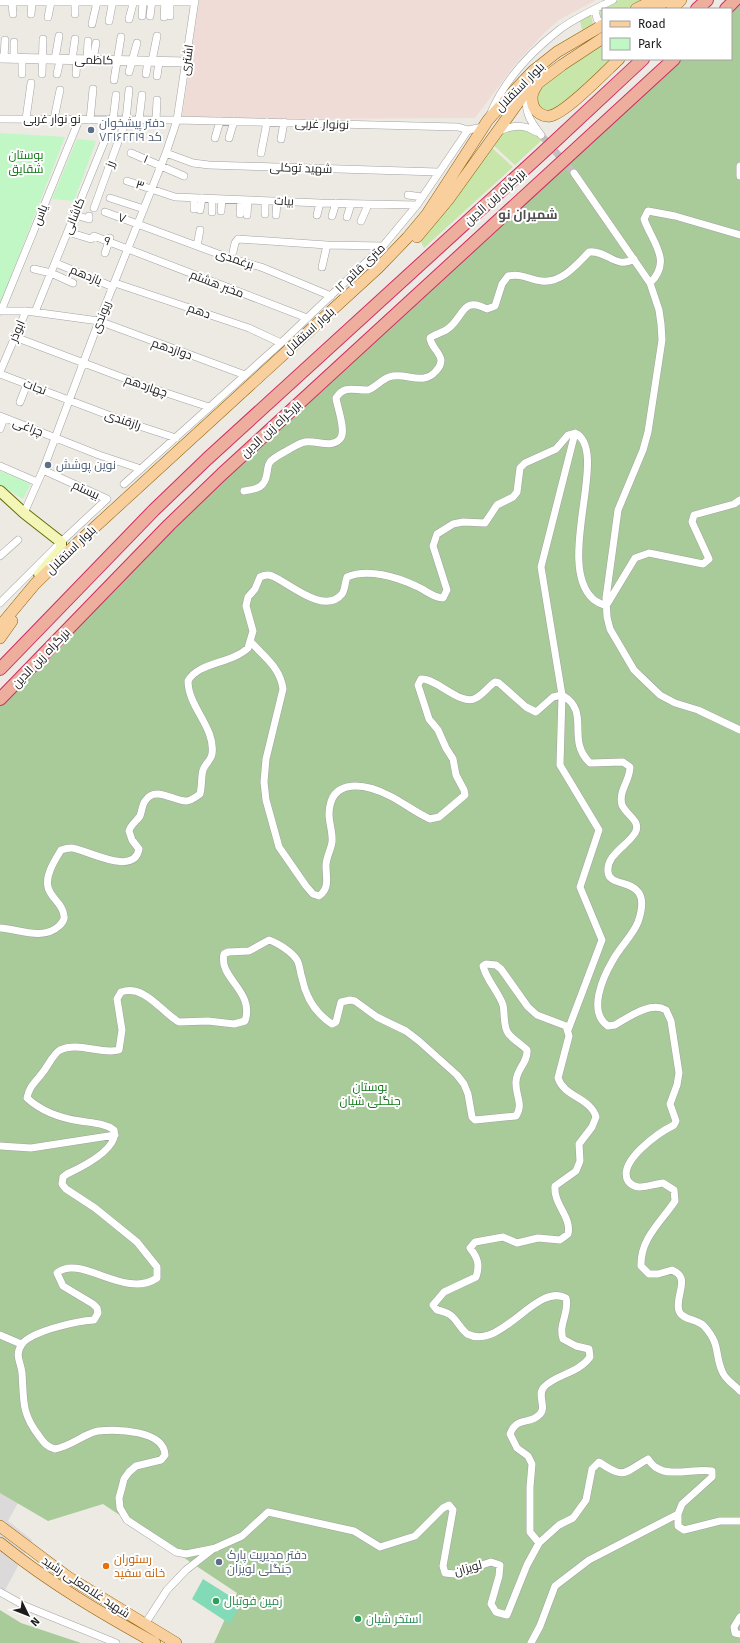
<svg xmlns="http://www.w3.org/2000/svg" width="740" height="1643" viewBox="0 0 740 1643" font-family="'Fira Sans',Cairo,sans-serif">
<rect width="100%" height="100%" fill="#edeae3"/>
<path fill="#dbd9d9" d="M0 1486 19 1501 8 1521 32 1540 3 1594 0 1592Z"/>
<path fill="#efdcd6" d="M199 0H596L559 20 546 31 517 62 475 118 272 119 182 118Z"/>
<path fill="#c8e6aa" d="M619 0H645L625 9H603V19L600 16V10Z
M591 15 593 24 582 30 580 21Z
M603 42V59H615L557 109 542 112 535 97 536 93 556 75Z
M525 129 537 135 542 140 515 165 493 145 505 131Z
M491 147 513 167 424 248 421 242 423 235Z"/>
<path fill="#a8cb99" d="M740 0V1643H214L237 1593 103 1504 48 1521 0 1493V694L219 476 675 59H731V9Z
M0 1610 21 1623 81 1643H0Z"/>
<path fill="#c0f7c4" d="M0 133 65 137 0 304Z
M77 139 96 141 74 201 52 199Z
M0 471 31 483 23 499 0 485Z"/>
<path fill="#83dab7" d="M203 1579 241 1603 230 1624 192 1599Z"/>
<g fill="none" stroke-linecap="round" stroke-linejoin="round">
<path stroke="#c3c1bb" stroke-width="7" stroke-dasharray="7 3.5" stroke-linecap="butt" d="M541 135 574 173"/>
<g stroke="#a3a3a3" stroke-width="8">
<path id="minor" d="M0 2H195
M12 2 13 14
M595 10 597 19 603 25
M31 14 32 2
M75 14V2
M142 16 143 2
M150 16 152 0
M170 16V2
M48 17 51 2
M164 17 165 2
M129 19 134 0
M109 21 113 0
M92 24 97 2
M4 58 5 40
M14 59V42
M22 59V74
M55 59 59 36
M72 60 75 39
M87 60 88 41
M93 60 96 43
M152 61 157 36
M129 72 137 43
M42 74 43 39
M57 74 60 60
M76 74 77 60
M146 74 148 61
M157 76 159 62
M114 80 121 37
M527 94C524 112 530 121 541 135
M490 115C503 82 531 52 559 30 575 18 595 9 613 0
M0 119 177 120 458 127 468 130 483 127
M26 119 31 83
M54 119 60 90
M90 120 93 89
M139 120 142 95
M156 120 157 100
M499 131C513 125 524 124 536 132
M215 138 220 121
M229 138 234 121
M281 139 284 122
M131 153 184 176
M166 153 193 163 209 165 438 172
M261 153 267 122
M740 166V176
M574 173 650 283 659 310 661 324 662 340 648 432 643 450 618 510 606 598 607 617 610 629 634 670 660 695 675 703 698 710 740 730
M127 181 175 197 320 203 417 205
M408 195 422 197
M110 198 144 209
M194 198V209
M94 208 126 120 129 90
M200 210 202 198
M221 211 222 199
M105 212 232 259 261 267 331 296
M212 212V199
M240 214 241 200
M265 214V201
M75 215 89 219V216
M247 215 248 200
M276 215 277 201
M317 215 320 203
M332 216 336 203
M347 217 351 204
M361 221 368 205
M68 232 91 239 94 236 125 248
M197 246 200 230
M128 249 307 318
M233 252 235 243 238 239 327 245 383 246
M105 253 110 238
M58 264 113 287
M322 267 327 245
M34 269 51 273 73 283
M115 283 249 328 281 343
M650 283C673 261 652 242 644 219L648 211 675 216 740 235
M0 311H26L99 321 245 375
M1 311 79 120
M35 312 113 120 116 95
M15 337 142 385 209 407
M0 372 26 311
M0 374 124 421 176 438
M20 402 27 384
M0 416 99 455 141 469
M0 429 4 418
M0 466 37 482
M124 484 281 343 383 246 417 205 468 130
M244 491C257 489 265 488 267 473 268 469 267 466 270 462 274 457 283 453 288 450 294 447 299 443 305 442 317 440 331 449 340 439 347 432 337 407 336 398 345 384 355 391 368 390 376 387 381 380 389 377 405 371 422 387 436 371 439 368 441 364 441 360 440 352 431 347 430 338 436 333 444 333 450 327 464 315 463 296 487 309L495 306 502 284 508 276C523 273 529 280 542 281 562 283 576 265 589 252 608 250 616 270 634 259
M24 513 43 470 99 321 166 153 177 120 195 0
M0 556 18 540
M0 603 61 542 107 499 43 470
M251 642C264 657 280 667 283 689L266 759 264 782 266 800 279 847 306 886 313 894 319 896C330 888 326 878 326 866 326 857 331 850 332 842 333 833 329 823 329 814 330 776 367 784 390 796 404 803 416 813 430 819L439 817 465 795 464 790 456 775 453 759 446 748 438 730 429 719 418 685 421 679C437 678 461 707 476 698 483 694 488 687 495 682L499 683 526 707 536 712 553 697 562 695C592 712 565 739 590 763L623 762 630 767C630 781 618 791 622 805 626 815 642 821 635 833 627 846 606 855 608 872 609 891 655 873 638 922 633 935 620 947 613 960 603 977 587 1012 608 1026L615 1025C629 1017 650 1001 666 1010L671 1021 679 1073 677 1085 670 1104 676 1121 674 1125C660 1132 617 1161 628 1181 630 1184 635 1187 639 1187 646 1187 655 1184 663 1183L674 1190 675 1201C661 1222 640 1239 641 1266L649 1274H658L672 1270C692 1278 674 1296 679 1311 682 1320 698 1319 704 1326 721 1345 714 1352 722 1371 725 1380 734 1384 740 1391
M0 928C18 929 43 941 59 926 62 923 65 920 64 916 63 903 50 898 48 887 45 875 55 860 61 850 64 849 67 848 71 848 84 848 134 878 139 849L132 840 129 831C131 824 136 822 140 816 142 811 142 805 145 801 155 785 173 801 186 801 191 801 196 797 200 794 202 786 201 777 203 770 205 764 211 760 212 754 216 728 188 707 188 681 198 662 231 664 248 648L253 631 246 606 248 597 255 589 260 577C264 575 268 574 272 576 288 582 324 616 342 594 345 590 345 582 347 577 368 568 397 577 416 586 426 590 433 598 443 598L447 590 433 546 437 534 453 524 463 522 485 523 497 505 513 497 517 492 520 468 525 463 556 449 568 435 575 433C611 450 554 563 593 599 596 602 602 604 606 606L635 558 649 553 703 564 709 559 692 522 694 515 734 504 740 500
M568 1030 602 940 580 887 599 830 560 765 562 695 541 567 575 433
M0 1146 31 1148 115 1135
M0 1335 21 1344
M216 1548 186 1554 176 1552 127 1520 120 1508 119 1498 122 1487 124 1479 129 1472 136 1466 161 1460 165 1455C164 1430 117 1429 98 1431 85 1433 72 1446 55 1449 47 1447 44 1443 39 1436 21 1413 24 1400 22 1373 21 1362 14 1355 22 1344 32 1331 77 1321 94 1320L98 1313 97 1308 93 1304 63 1286 57 1273C80 1253 125 1300 157 1278V1267L137 1242 95 1208 66 1189 62 1184 63 1177 67 1174C82 1167 119 1149 114 1130 104 1123 92 1123 80 1121 60 1118 42 1112 27 1098 29 1086 36 1082 43 1072 48 1066 53 1054 60 1050 78 1041 101 1055 119 1050L122 1030 117 999 121 992C145 984 161 1012 179 1022L208 1021 234 1024 245 1021C255 991 218 978 224 954L228 952 249 951 269 940C278 943 292 952 297 960 300 965 300 973 302 978 306 998 315 1013 332 1024L336 1022 341 1002 350 1000 355 1001 377 1017 406 1031 419 1041 457 1075 464 1084 468 1094 472 1117 475 1120 516 1116C524 1104 515 1095 516 1082 516 1069 528 1063 527 1050 521 1044 512 1039 508 1033 503 1026 505 1014 503 1005 498 991 487 981 483 966L486 964 496 965 501 969 528 1007 537 1015 566 1026 569 1036 558 1078C564 1097 591 1098 596 1117L592 1127 579 1144 580 1161 576 1171 555 1186C553 1204 572 1217 568 1234L560 1240 538 1238 517 1243 503 1237 475 1242 470 1248C478 1258 480 1265 476 1277L444 1292 433 1305 437 1310C457 1314 454 1322 467 1334 502 1351 536 1282 566 1298 570 1312 558 1324 563 1339L576 1346 589 1349 590 1357C578 1374 556 1374 544 1387 536 1395 548 1408 539 1415 529 1425 517 1416 510 1434L517 1448 528 1456 532 1464 530 1487V1532L539 1543
M0 1592 25 1606 116 1643
M740 1617 734 1627 735 1633 740 1634
M145 1624 167 1590 186 1570 213 1549 242 1536 268 1512 354 1531 380 1547 415 1536 443 1508 449 1505 453 1510 443 1566 445 1573 454 1574 491 1562 500 1565 499 1576 491 1604 496 1612 507 1615 527 1565 539 1543 559 1525 573 1518 586 1500 592 1469 599 1462C625 1480 623 1473 648 1459 650 1462 653 1466 657 1468 670 1477 696 1468 712 1471V1477L682 1504 678 1514V1526L684 1530 720 1521H740
M531 1643 540 1626 555 1586 589 1560 678 1514"/>
</g>
<g stroke="#a3a3a3" stroke-width="10">
<path id="tertiary" d="M0 58 187 62"/>
</g>
<g stroke="#646e09" stroke-width="12">
<path id="secondary" d="M0 491 24 513 61 542V549L39 574"/>
</g>
<g stroke="#8f6006" stroke-width="12">
<path id="primary" d="M636 9 654 0
M652 9 668 0
M672 9 681 0
M537 85C532 92 531 97 533 105 535 112 543 117 550 116 566 113 605 72 619 59
M417 237 448 200 525 93 562 65 603 38
M0 626 35 584 72 548 378 268 407 238 427 214 488 120 515 90 533 71 557 52 603 25
M0 638 12 621
M0 1526 68 1577 176 1643
M0 1543C48 1582 101 1613 155 1643"/>
</g>
<g stroke="#d02b66" stroke-width="14">
<path id="trunk" d="M697 9 707 0
M726 9 735 0
M0 669 154 510 207 459 539 156 643 59
M0 699 169 525 222 474 674 59"/>
</g>
<use href="#minor" stroke="#fff" stroke-width="7"/>
<use href="#tertiary" stroke="#fff" stroke-width="9"/>
<use href="#secondary" stroke="#f4f6b8" stroke-width="10"/>
<use href="#primary" stroke="#f8cf9d" stroke-width="11"/>
<use href="#trunk" stroke="#edae9e" stroke-width="12"/>
</g>
<g fill="#5c6f8a" stroke="#fff" stroke-width="1.5">
<circle cx="91" cy="130" r="4"/>
<circle cx="48" cy="465" r="4"/>
<circle cx="219" cy="1562" r="4"/>
</g>
<circle fill="#e8710a" stroke="#fff" stroke-width="1.5" cx="106" cy="1566" r="4"/>
<g fill="#2e9e5b" stroke="#fff" stroke-width="1.5">
<circle cx="216" cy="1601" r="4"/>
<circle cx="358" cy="1619" r="4"/>
</g>
<g text-anchor="middle" stroke-width="4" stroke-linejoin="round" paint-order="stroke">
<g font-size="12" fill="#1c1c1c" stroke="#fff">
<text transform="translate(94 60) rotate(1)" y="4">کاظمی</text>
<text transform="translate(187 60) rotate(-81)" y="4">اشتری</text>
<text transform="translate(520 87) rotate(-45)" y="4">بلوار استقلال</text>
<text x="52" y="123">نو نوار غربی</text>
<text transform="translate(322 124) rotate(2)" y="4">نونوار غربی</text>
<text transform="translate(146 159) rotate(22)" y="4">۱</text>
<text transform="translate(110 164) rotate(-70)" y="4">رز</text>
<text transform="translate(301 168) rotate(2)" y="4">شهید توکلی</text>
<text transform="translate(140 185) rotate(17)" y="4">۳</text>
<text transform="translate(495 197) rotate(-42)" y="4">بزرگراه زین الدین</text>
<text transform="translate(284 201) rotate(3)" y="4">بیات</text>
<text transform="translate(40 215) rotate(-68)" y="4">یاس</text>
<text transform="translate(74 216) rotate(-68)" y="4">کاشانی</text>
<text transform="translate(122 218) rotate(19)" y="4">۷</text>
<text transform="translate(107 241) rotate(21)" y="4">۹</text>
<text transform="translate(235 259) rotate(19)" y="4">برغمدی</text>
<text transform="translate(360 268) rotate(-44)" y="4">۱۲ متری قائم</text>
<text transform="translate(86 275) rotate(22)" y="4">یازدهم</text>
<text transform="translate(217 284) rotate(21)" y="4">مخبر هشتم</text>
<text transform="translate(199 311) rotate(19)" y="4">دهم</text>
<text transform="translate(101 317) rotate(-68)" y="4">ریوندی</text>
<text transform="translate(17 331) rotate(-67)" y="4">ابوذر</text>
<text transform="translate(309 331) rotate(-42)" y="4">بلوار استقلال</text>
<text transform="translate(172 349) rotate(19)" y="4">دوازدهم</text>
<text transform="translate(146 386) rotate(19)" y="4">چهاردهم</text>
<text transform="translate(35 387) rotate(21)" y="4">نجات</text>
<text transform="translate(123 420) rotate(19)" y="4">رازقندی</text>
<text transform="translate(28 427) rotate(21)" y="4">چراغی</text>
<text transform="translate(271 429) rotate(-43)" y="4">بزرگراه زین الدین</text>
<text transform="translate(86 490) rotate(25)" y="4">بیستم</text>
<text transform="translate(71 550) rotate(-44)" y="4">بلوار استقلال</text>
<text transform="translate(41 658) rotate(-46)" y="4">بزرگراه زین الدین</text>
<text transform="translate(468 1568) rotate(-15)" y="4">لویزان</text>
<text transform="translate(86 1587) rotate(33)" y="4">شهید غلامعلی رشید</text>
</g>
<g font-size="12" fill="#4e5e75" stroke="#fff" text-anchor="start">
<text x="99" y="127">دفتر پیشخوان<tspan x="99" dy="14">کد ۷۲۱۶۲۲۱۹</tspan></text>
<text x="56" y="469">نوین پوشش</text>
<text x="227" y="1559">دفتر مدیریت پارک<tspan x="227" dy="14">جنگلی لویزان</tspan></text>
</g>
<g font-size="12" fill="#107517" stroke="#fff">
<text x="26" y="159">بوستان<tspan x="26" dy="14">شقایق</tspan></text>
<text x="370" y="1091">بوستان<tspan x="370" dy="14">جنگلی شیان</tspan></text>
</g>
<g font-size="12" fill="#c56008" stroke="#fff" text-anchor="start">
<text x="114" y="1563">رستوران<tspan x="114" dy="14">خانه سفید</tspan></text>
</g>
<g font-size="12" fill="#27864d" stroke="#fff" text-anchor="start">
<text x="224" y="1605">زمین فوتبال</text>
<text x="366" y="1623">استخر شیان</text>
</g>
<g font-size="13" font-weight="bold" fill="#4f4f4f" stroke="#fff">
<text x="528" y="219">شمیران نو</text>
</g>
</g>
<rect x="602" y="8" width="130" height="52" fill="#ffffff" stroke="#a4a4a4"/>
<rect x="610" y="21" width="20" height="6" fill="#f8cf9d" stroke="#a4a4a4"/>
<text x="638" y="28" font-size="12" fill="#1c1c1c">Road</text>
<rect x="610" y="38" width="20" height="12" fill="#c0f7c4" stroke="#a4a4a4"/>
<text x="638" y="48" font-size="12" fill="#1c1c1c">Park</text>
<g transform="translate(28 1615) rotate(133)" stroke="#ffffff" stroke-width="3" paint-order="stroke">
<path d="M0-3L7 15L0 10L-7 15Z" fill="#1c1c1c"/>
<text y="-6" font-size="11" font-weight="bold" text-anchor="middle" fill="#1c1c1c">N</text>
</g>
</svg>
